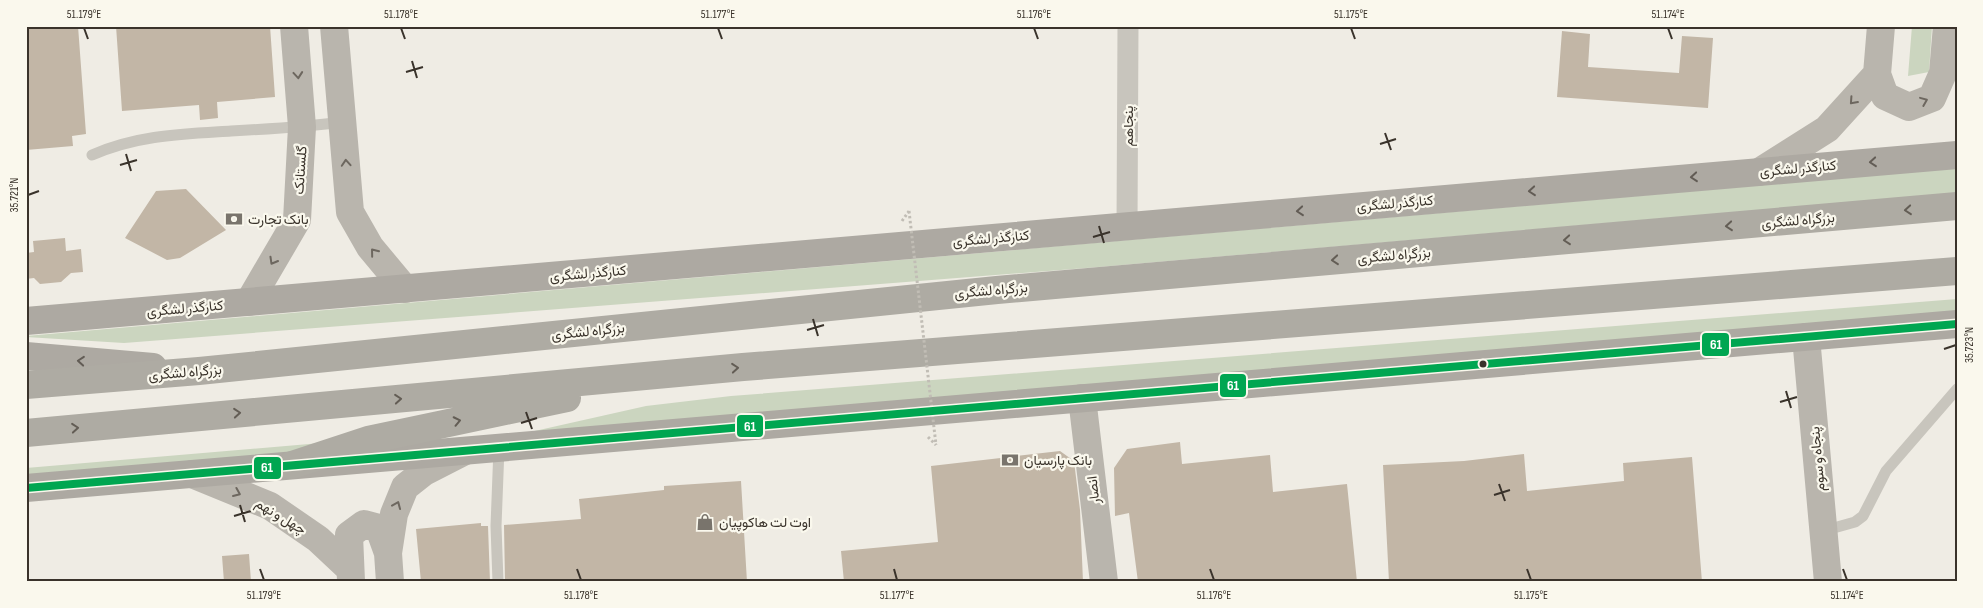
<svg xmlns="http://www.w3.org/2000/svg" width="1983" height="608" viewBox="0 0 1983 608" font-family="'Sofia Sans Condensed',Vazirmatn,sans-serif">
<rect width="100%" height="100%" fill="#efece4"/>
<path fill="#cbd5bf" d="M1912 26H1932L1929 72 1908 76Z
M1957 168V193L1099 267 124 343 26 337V336Z
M1957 299V314L503 438 646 406 731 396Z
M344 441 290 471 26 492V468Z"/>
<path fill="#c2b6a6" d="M26 26H78L86 134 72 136 73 146 26 150Z
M116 26H270L275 97 217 102 218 118 200 120 199 105 122 111Z
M1562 31 1590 34 1588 67 1679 73 1682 36 1713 38 1708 108 1557 97Z
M186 189 226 230 180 258 167 260 125 238 156 191Z
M65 238 66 251 81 249 83 272 71 273 61 282 40 284 34 278 26 279V253L34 252 33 241Z
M1180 442 1182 464 1270 455 1273 492 1347 484 1357 582H1138L1129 513 1115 516 1114 468 1127 449Z
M1060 451 1074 461 1080 510 1083 582H844L841 551 938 542 931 466Z
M1524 454 1527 491 1624 481 1623 463 1692 457 1702 582H1389L1383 465 1464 461Z
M741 481 747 582H505L504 525 581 519 579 499 664 490V486Z
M481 523V526H488L490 582H421L416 529Z
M249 554 251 582H224L222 556Z"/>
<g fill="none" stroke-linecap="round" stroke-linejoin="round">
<path stroke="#c1bdb5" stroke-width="3" stroke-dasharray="2.5 2.5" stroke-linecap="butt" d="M902 221 909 211
M928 437 936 445"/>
<path stroke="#c8c5bd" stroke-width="11" d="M92 155C137 135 182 134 231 131 269 129 306 127 343 122
M1823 531 1855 522 1863 516 1886 471 1957 389
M498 582 496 526 499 448"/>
<path stroke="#c8c5bd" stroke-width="21" d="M1127 226 1128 26"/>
<path stroke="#b9b5ad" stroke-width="28" d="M334 26 350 212 370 247 405 289
M1877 74 1885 96 1909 107 1932 98 1943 73 1947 26
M1759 172 1827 129 1877 74 1881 26
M249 302 297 220 302 127 294 26
M1806 337 1828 582
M1082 398 1104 582
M192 474 270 506 318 539 350 569
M351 581 349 535 364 524 379 528 388 553
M390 582 388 553 394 514 405 487 424 472 465 451"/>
<path stroke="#ada9a2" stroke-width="28" d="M26 321 1957 155
M26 356 153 367
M26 488 1957 324"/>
<path stroke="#aeaba3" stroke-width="28" d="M26 385 199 371 997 290 1957 206
M26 433 743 367 1957 271
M292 465 368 440 567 398"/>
<path stroke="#c1bdb5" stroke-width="3" stroke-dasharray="2.5 2.5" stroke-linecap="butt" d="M909 211 936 445"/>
<g stroke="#faf8ed" stroke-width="11">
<path id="bus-1" d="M26 488 1957 324"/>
</g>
<use href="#bus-1" stroke="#00a651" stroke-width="8"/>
</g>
<defs><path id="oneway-chevron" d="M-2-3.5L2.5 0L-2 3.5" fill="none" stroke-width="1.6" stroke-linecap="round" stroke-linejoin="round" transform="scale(1.25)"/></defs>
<g stroke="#6d675f">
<use href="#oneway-chevron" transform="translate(298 75) rotate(85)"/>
<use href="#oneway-chevron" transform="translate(1853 101) rotate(132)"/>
<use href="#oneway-chevron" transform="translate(1924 101) rotate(-22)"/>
<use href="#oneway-chevron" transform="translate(346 163) rotate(-94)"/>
<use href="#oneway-chevron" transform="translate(374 252) rotate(-129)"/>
<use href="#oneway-chevron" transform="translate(273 261) rotate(120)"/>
<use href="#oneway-chevron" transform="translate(237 493) rotate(23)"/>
<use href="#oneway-chevron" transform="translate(397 505) rotate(-67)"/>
</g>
<g stroke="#625c55">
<use href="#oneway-chevron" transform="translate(1873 162) rotate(175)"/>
<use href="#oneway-chevron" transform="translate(1694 177) rotate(175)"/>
<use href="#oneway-chevron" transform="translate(1532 191) rotate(175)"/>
<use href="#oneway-chevron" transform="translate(1300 211) rotate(175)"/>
<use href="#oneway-chevron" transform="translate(81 361) rotate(-175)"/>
</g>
<g stroke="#635d55">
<use href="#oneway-chevron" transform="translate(1908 210) rotate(175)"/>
<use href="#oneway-chevron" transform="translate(1729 226) rotate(175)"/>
<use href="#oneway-chevron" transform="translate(1567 240) rotate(175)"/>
<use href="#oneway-chevron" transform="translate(1335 260) rotate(175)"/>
<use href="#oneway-chevron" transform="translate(735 368) rotate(-5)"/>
<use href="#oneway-chevron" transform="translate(398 399) rotate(-5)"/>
<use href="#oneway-chevron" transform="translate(237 413) rotate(-5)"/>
<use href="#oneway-chevron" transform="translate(457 421) rotate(-12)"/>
<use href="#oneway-chevron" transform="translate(75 428) rotate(-5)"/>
</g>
<path fill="none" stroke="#3a332b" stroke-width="2" d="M84 28 88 39M401 28 405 39M718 28 722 39M1034 28 1038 39M1351 28 1355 39M1668 28 1672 39M412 61 417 78M406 72 423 67M1385 133 1391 150M1380 144 1396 139M126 154 131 171M120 165 137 160M28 195 39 191M1099 226 1104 243M1093 237 1110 232M813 319 818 336M807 330 824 325M1944 349 1956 345M1786 391 1791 408M1780 402 1797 397M526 412 532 429M521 423 537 418M1499 484 1505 501M1494 495 1510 490M240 505 245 522M234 516 251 511M260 569 264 580M577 569 581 580M894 569 897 580M1210 569 1214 580M1527 569 1531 580M1843 569 1847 580"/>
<defs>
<g id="bank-bare" transform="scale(1.35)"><path d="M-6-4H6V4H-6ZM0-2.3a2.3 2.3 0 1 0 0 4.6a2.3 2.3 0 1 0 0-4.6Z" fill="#79746c" stroke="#faf8ed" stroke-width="2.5" paint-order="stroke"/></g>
<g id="shop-bare" transform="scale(1.35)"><path d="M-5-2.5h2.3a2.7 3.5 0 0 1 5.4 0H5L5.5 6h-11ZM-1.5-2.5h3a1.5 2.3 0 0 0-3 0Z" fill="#79746c" stroke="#faf8ed" stroke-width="2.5" paint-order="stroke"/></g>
</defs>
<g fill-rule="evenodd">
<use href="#bank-bare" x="234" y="219"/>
<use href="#bank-bare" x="1010" y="460"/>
<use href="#shop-bare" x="705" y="522"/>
</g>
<circle fill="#3a332b" stroke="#faf8ed" stroke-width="2" cx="1483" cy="364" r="4.5"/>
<g text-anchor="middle" stroke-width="4.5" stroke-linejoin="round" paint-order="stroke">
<g font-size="14" fill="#3a332b" stroke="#faf8ed">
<text transform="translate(1128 126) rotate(-90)" y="5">پنجاهم</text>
<text transform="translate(1798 168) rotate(-5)" y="5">کنارگذر لشگری</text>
<text transform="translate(300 170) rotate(-86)" y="5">گلستانک</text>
<text transform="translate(1395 203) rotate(-5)" y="5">کنارگذر لشگری</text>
<text transform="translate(1798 220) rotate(-5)" y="5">بزرگراه لشگری</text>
<text transform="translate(991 238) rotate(-5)" y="5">کنارگذر لشگری</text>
<text transform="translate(1394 255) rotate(-5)" y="5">بزرگراه لشگری</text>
<text transform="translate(588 273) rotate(-5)" y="5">کنارگذر لشگری</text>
<text transform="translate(991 290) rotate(-5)" y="5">بزرگراه لشگری</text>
<text transform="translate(185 308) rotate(-5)" y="5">کنارگذر لشگری</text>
<text transform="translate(588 331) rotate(-6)" y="5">بزرگراه لشگری</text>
<text transform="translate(185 372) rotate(-5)" y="5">بزرگراه لشگری</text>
<text transform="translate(1817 459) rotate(-95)" y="5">پنجاه و سوم</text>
<text transform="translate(1093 490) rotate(-97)" y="5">انصار</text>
<text transform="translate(281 516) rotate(31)" y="5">چهل و نهم</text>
</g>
<g font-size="14" fill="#3a332b" stroke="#faf8ed" text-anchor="start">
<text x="248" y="224">بانک تجارت</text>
<text x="1024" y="465">بانک پارسیان</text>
<text x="719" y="527">اوت لت هاکوپیان</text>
</g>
</g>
<g stroke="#faf8ed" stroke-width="2">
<rect x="1701" y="332" width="29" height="25" rx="5" fill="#00a651"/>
<rect x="1219" y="373" width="28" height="25" rx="5" fill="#00a651"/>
<rect x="736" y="414" width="28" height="24" rx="5" fill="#00a651"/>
<rect x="253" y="456" width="29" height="24" rx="5" fill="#00a651"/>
</g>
<g font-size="14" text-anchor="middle" font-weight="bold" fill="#fff">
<text x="1716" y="349">61</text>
<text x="1233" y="390">61</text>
<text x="750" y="431">61</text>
<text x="267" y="472">61</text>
</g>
<rect width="1983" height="608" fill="none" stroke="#faf8ed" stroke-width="55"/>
<rect x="28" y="28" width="1928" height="552" fill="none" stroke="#3a332b" stroke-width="2"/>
<g font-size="12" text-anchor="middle" fill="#3a332b">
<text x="84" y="18">51.179°E</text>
<text x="401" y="18">51.178°E</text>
<text x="718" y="18">51.177°E</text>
<text x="1034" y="18">51.176°E</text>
<text x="1351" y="18">51.175°E</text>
<text x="1668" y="18">51.174°E</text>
<text transform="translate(14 195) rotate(-90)" y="4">35.721°N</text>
<text transform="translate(1969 345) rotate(-90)" y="4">35.723°N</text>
<text x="264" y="599">51.179°E</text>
<text x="581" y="599">51.178°E</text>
<text x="897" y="599">51.177°E</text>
<text x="1214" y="599">51.176°E</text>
<text x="1531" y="599">51.175°E</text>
<text x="1847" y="599">51.174°E</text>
</g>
</svg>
